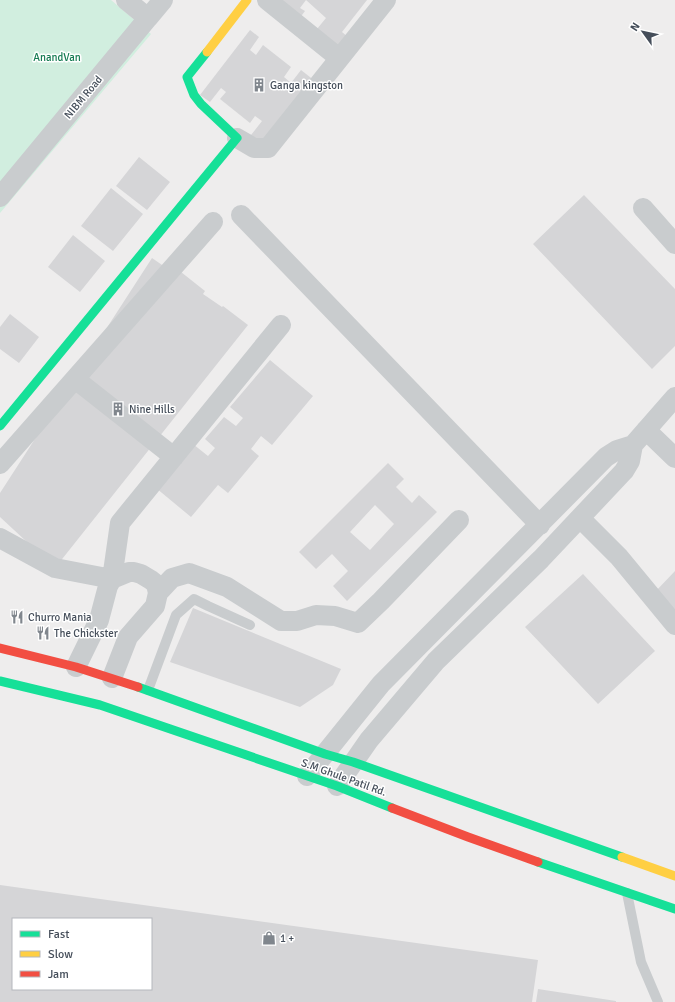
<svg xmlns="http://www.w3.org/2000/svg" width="675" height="1002" viewBox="0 0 675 1002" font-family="Signika,sans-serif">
<rect width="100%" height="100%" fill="#eeeded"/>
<path fill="#d1eedf" d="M0 0H111L151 34 0 213Z"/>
<path fill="#d5d5d7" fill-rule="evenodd" d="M276 0H367L342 32 349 38 341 48 317 29 326 18 306 0 300 8 305 11 299 19Z
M250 30 259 37 250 50 256 55 263 45 291 67 284 77 291 83 301 70 315 81 265 145 251 135 262 121 255 116 250 123 220 99 226 92 221 88 210 102 200 95Z
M139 157 170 182 147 210 116 186Z
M111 188 143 214 113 251 81 226Z
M584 195 675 289V346L652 369 533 244Z
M73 235 105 261 80 292 48 267Z
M152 258 178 276 181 272 205 291 203 294 222 307 223 306 248 325 55 568 0 517V493Z
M10 314 39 337 19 363 0 349V327Z
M270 360 313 396 272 445 261 436 251 449 259 456 228 493 218 485 191 517 156 488 193 444 208 456 215 448 205 439 224 417 236 426 243 418 230 407Z
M388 463 404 479 396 487 412 503 419 495 437 512 347 601 333 586 348 571 332 554 316 569 299 552ZM375 505 394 524 370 550 350 532Z
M675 571V611L655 592Z
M583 574 655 651 598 704 525 627Z
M193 608 341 669 333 685 300 707 170 662Z
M0 885 538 960 532 1002H0ZM13 919H151V989H13Z
M538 989 616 1001V1002H536Z"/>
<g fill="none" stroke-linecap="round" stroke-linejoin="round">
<path stroke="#c9ccce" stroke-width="10" d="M148 690 176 615 194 599 208 606 250 625
M627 893 641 962 658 1002"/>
<path stroke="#c9ccce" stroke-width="20" d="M267 0 339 58
M148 18 163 0
M237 138 254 148H268L386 0
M0 197 148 18 126 0
M643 208 675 244
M241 215 540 525
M75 379 174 457
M646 430 675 458
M0 464 213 222
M580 518 619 557 675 625
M0 538 55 568 112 579 129 572H134L141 574 151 580 156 584 158 593 155 606 128 637 112 678
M158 593 172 578 189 573 227 587 281 621H297L316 615 335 616 358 623 381 601 459 520
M76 667 99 620 108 586 112 579 120 523 281 325
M307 776 381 684 606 457 617 450 633 445 675 397
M337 786 369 740 436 661 541 559 624 471 630 461 633 445"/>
<path stroke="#16e098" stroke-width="9" d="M0 426 237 138 201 104 194 95 187 77 207 52
M0 681 100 705 337 786 392 808
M138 687 325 754 353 762 622 857
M538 862 675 909"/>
<path stroke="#ffcf43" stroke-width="9" d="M207 52 247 0
M622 857 675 876"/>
<path stroke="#f24e42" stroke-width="9" d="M0 648 76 667 138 687
M392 808 468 837 538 862"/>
</g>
<defs>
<g id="building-bare" transform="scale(1.08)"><path d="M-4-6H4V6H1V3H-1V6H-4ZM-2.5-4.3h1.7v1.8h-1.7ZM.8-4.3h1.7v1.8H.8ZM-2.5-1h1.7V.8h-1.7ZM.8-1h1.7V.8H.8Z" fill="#80868d" stroke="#fff" stroke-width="2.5" paint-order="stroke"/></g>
<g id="restaurant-bare" transform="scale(1.08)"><path d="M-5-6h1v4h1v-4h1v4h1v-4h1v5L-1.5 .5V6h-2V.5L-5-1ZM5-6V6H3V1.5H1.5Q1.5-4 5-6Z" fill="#80868d" stroke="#fff" stroke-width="2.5" paint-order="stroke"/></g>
<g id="shop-bare" transform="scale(1.08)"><path d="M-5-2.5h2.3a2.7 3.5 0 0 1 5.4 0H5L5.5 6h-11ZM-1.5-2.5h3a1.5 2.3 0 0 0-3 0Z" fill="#80868d" stroke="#fff" stroke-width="2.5" paint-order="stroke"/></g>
</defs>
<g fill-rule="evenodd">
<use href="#building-bare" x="259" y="85"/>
<use href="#building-bare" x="118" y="409"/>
<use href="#restaurant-bare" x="17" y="617"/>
<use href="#restaurant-bare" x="43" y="633"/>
<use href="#shop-bare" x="269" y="938"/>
</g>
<g text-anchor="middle" stroke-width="3" stroke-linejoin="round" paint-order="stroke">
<g font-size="11" fill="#157b52" stroke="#fff">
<text x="57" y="61">AnandVan</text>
</g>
<g font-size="11" fill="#454e5a" stroke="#fff" text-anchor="start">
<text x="270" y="89">Ganga kingston</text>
<text x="129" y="413">Nine Hills</text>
<text x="28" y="621">Churro Mania</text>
<text x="54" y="637">The Chickster</text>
<text x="280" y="942">1 +</text>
</g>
<g font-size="11" fill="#454e5a" stroke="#fff">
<text transform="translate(83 97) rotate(-50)" y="4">NIBM Road</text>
<text transform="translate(344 777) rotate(20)" y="4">S.M Ghule Patil Rd.</text>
</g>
</g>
<rect x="12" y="918" width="140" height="72" fill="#ffffff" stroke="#b5b8bd"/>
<rect x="20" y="931" width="20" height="6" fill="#16e098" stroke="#b5b8bd"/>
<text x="48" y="938" font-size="12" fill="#454e5a">Fast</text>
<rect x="20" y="951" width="20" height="6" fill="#ffcf43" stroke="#b5b8bd"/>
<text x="48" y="958" font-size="12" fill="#454e5a">Slow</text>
<rect x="20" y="971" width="20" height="6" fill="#f24e42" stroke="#b5b8bd"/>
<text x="48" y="978" font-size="12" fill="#454e5a">Jam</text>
<g transform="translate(643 32) rotate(303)" stroke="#ffffff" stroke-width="3" paint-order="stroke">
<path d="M0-3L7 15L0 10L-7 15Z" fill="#454e5a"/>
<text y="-6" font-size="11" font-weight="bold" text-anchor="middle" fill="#454e5a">N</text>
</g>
</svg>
